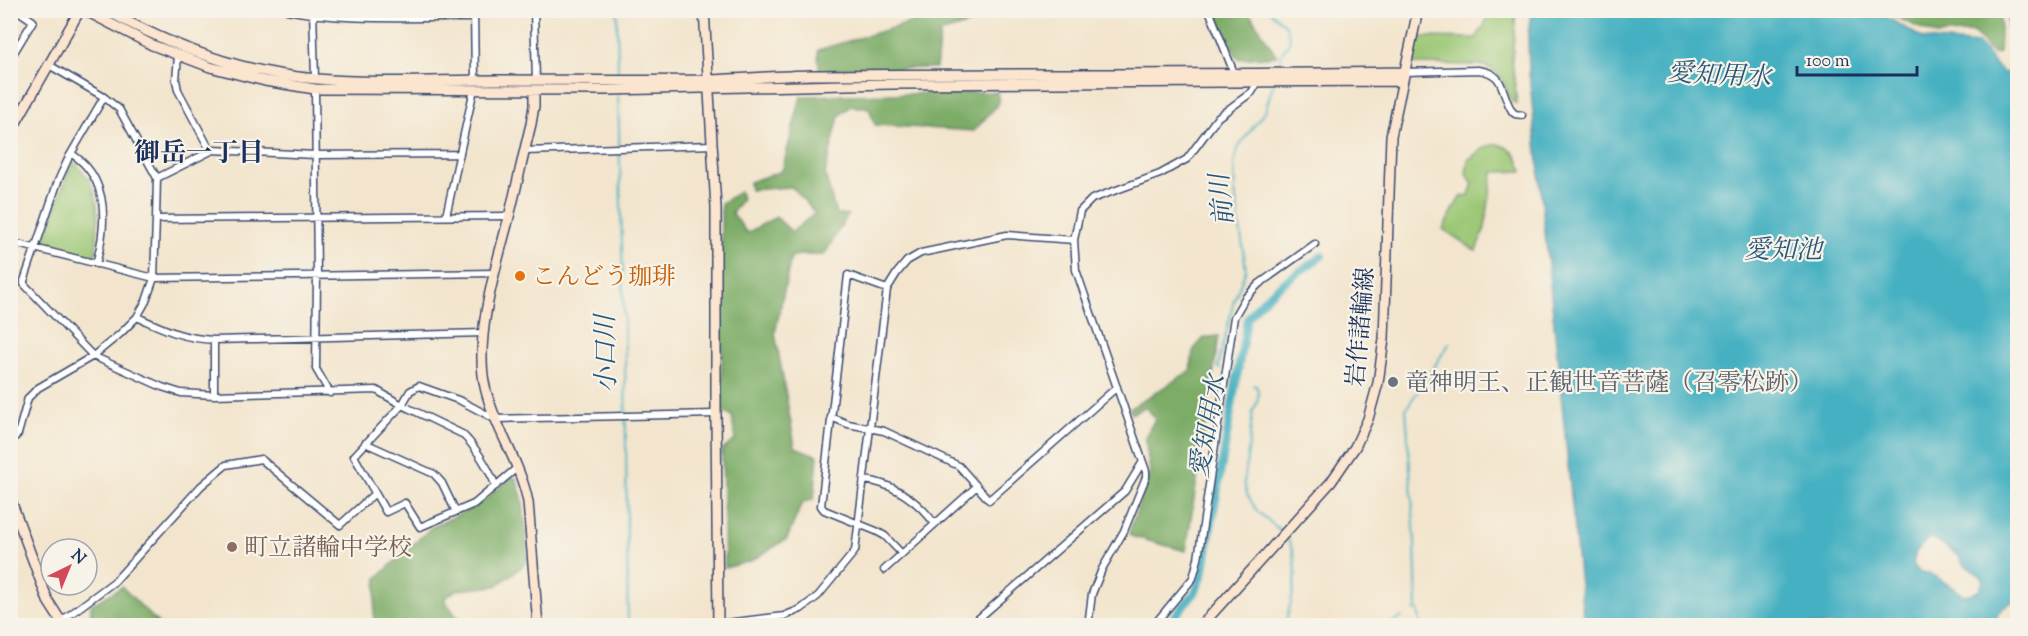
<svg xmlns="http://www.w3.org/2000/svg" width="2028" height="636" viewBox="0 0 2028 636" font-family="'Sorts Mill Goudy','Noto Serif JP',serif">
<rect width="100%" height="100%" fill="#f7f3e8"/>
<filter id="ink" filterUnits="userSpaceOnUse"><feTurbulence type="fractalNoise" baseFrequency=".0167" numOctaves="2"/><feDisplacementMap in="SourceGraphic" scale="12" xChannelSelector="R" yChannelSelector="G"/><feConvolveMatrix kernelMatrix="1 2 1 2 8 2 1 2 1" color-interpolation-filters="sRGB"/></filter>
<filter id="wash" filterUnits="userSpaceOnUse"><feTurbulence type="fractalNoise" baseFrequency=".008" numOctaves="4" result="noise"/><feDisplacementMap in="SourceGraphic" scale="24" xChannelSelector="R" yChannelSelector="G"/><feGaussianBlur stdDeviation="1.35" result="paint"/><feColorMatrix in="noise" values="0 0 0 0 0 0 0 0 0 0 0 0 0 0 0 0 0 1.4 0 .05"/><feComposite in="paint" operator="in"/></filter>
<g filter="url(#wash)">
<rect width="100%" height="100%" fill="#f3e5cd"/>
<path fill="#9bc774" stroke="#5b7b69" stroke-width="1.5" d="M1490 11H1516L1512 60 1517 104 1511 101C1505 84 1501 70 1481 65L1413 64 1418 37 1476 38 1484 26Z
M1497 144C1513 148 1519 156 1522 171L1493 172 1485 228 1476 251 1443 229 1460 197 1469 195 1473 183 1466 174 1468 160 1485 147Z
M72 161C104 187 98 217 96 254L92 258 43 243Z"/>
<path fill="#7cac66" stroke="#4c6e62" stroke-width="1.5" d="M936 11H981L982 20 940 33 936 68 819 70 818 50 936 15Z
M1214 11H1248L1277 56 1238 59Z
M1885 11H2001L1999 53 1993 54 1973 32 1936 35 1886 13Z
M997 92 999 103 974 131 875 125 869 108 851 106 839 116 825 174 836 214 848 215 824 255H799L791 257 775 333 795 447 818 456 814 499 802 503 787 539 751 561 725 568 722 450 735 440 732 416 722 412 721 204 740 191 742 199 732 213 747 233 776 217 792 232 815 213 792 187 750 190 749 182 782 171 801 96Z
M1219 336 1186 551 1131 536 1129 533 1150 472 1145 437 1155 419 1145 407 1131 414 1129 409 1190 371 1194 349 1204 338Z
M512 477 516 478 522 497 525 521 528 562 496 586 456 590 444 599 456 616 473 625 373 626 377 578 432 527 473 508Z
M122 587 160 625H90L91 605Z"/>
<path fill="#44b0c1" stroke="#307090" stroke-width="1.5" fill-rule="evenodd" d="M1531 11H1880L1881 14 1924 39 1978 44C1990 52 1994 68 2006 74L2009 70 2007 11H2017L2018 598C2010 604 1998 608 1997 618L2001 622 1999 625H1584L1529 72 1528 36ZM1932 538 1959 556 1962 563 1982 577 1983 580 1980 590 1974 593 1964 595 1930 573 1919 572 1913 564 1916 552 1927 540Z"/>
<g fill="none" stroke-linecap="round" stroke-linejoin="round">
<path stroke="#44b0c1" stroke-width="2" d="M617 10 618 77
M1269 10 1286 26 1290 40 1282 53 1277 71
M618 91 625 359 628 626
M1220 369 1218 367 1234 300 1246 270 1235 192 1234 162 1239 146 1265 111 1273 85
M1253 385 1257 387C1260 396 1257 404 1253 411L1244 483 1247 494 1257 511 1281 531
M1414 610H1417L1415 542 1406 409 1449 344
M1418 611 1421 626
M1285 626C1292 596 1305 563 1285 535
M1387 626 1402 617"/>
<path stroke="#44b0c1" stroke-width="8" d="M1166 626 1195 593 1203 574 1247 319C1266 292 1295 275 1322 256"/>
</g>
</g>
<g filter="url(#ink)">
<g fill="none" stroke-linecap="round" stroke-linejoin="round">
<g stroke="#3b4a6f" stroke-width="9">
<path id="street" d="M287 10C349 22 412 17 474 18
M313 10 315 79
M474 10 475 80
M534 10 536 80
M1209 10 1234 73
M178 56 176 80 178 90 210 150
M10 59 33 21 17 10
M1404 72 1478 70C1506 73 1500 92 1512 111L1515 114 1522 115
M315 89 317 276 316 369 330 393
M104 97 69 157 58 181 24 281V284L93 356 162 387 181 393 214 395 376 390 402 405 462 434C477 448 488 468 496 486
M524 151 713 145
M72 154C110 179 107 224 96 264
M157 178 213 150 315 155 460 154
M446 216 474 89
M156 219 509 216
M10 242 154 278 494 273
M887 289 848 275 821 506 824 510 876 531 885 536 902 554
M137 317C167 330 181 338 214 340L484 333
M214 395V340
M831 417 848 424 884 431 959 466 989 500 1117 387
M10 442 18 434 28 398 38 388 93 356 120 334 137 317 146 301 154 278 156 219 157 178 119 109 104 97 49 65
M365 443 434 474 442 483 456 512
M518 467 474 504 420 527 405 503 386 512 354 456 402 405 410 391 419 386 461 401 495 419 716 414
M865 480C895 484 917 500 935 524
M884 570 977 486
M60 622 115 581 201 486 226 465 261 459 340 525 375 493
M719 626 726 623 784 616 801 609 818 596 855 551 887 289 897 273 907 261 921 253 1007 235 1074 240
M970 626 1125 491 1142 463
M1088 626 1092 594 1102 569 1124 531 1146 477V471L1076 270 1074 240 1080 211 1092 199 1160 174 1187 159 1218 117 1252 92 1258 82
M1153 626 1193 578 1198 559 1234 317 1245 298 1259 284 1315 244"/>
</g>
<g stroke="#3b4a6f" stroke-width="12">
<path id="secondary" d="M84 10 152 45 210 67 265 81 315 89 607 90 892 84 1401 81
M106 10C170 46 243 73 317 79 376 84 436 80 495 80 565 80 635 81 706 80 741 79 776 76 811 75 1008 73 1206 75 1403 72
M704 10 716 208V414L718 626
M534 91V106L531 124C523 156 516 189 508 221 495 270 474 338 485 387 494 427 520 461 528 502L538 626
M10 133 80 10
M10 498 48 601 64 626
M1201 626 1331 482 1355 447 1368 419 1378 383 1384 339 1391 136 1418 10"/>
</g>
<use href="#street" stroke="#fff" stroke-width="6"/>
<use href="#secondary" stroke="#fce5cf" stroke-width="9"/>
</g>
</g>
<circle fill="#e8710a" stroke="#f7f3e8" stroke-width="2" cx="520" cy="276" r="6"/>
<circle fill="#6b7280" stroke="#f7f3e8" stroke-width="2" cx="1393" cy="382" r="6"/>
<circle fill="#8d6e63" stroke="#f7f3e8" stroke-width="2" cx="232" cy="547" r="6"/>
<g text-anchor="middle" stroke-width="4.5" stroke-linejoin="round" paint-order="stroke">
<g font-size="24" fill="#c56008" stroke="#f7f3e8" text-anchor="start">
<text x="532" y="284">こんどう珈琲</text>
</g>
<g font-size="24" fill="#1b2f5e" stroke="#f7f3e8">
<text transform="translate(1360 327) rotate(-85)" y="8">岩作諸輪線</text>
</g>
<g font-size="24" fill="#5b616d" stroke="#f7f3e8" text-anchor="start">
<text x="1405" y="390">竜神明王、正観世音菩薩（召零松跡）</text>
</g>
<g font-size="24" fill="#785e54" stroke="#f7f3e8" text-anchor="start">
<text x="244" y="555">町立諸輪中学校</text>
</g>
<g font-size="26" font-style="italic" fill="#27567c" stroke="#f7f3e8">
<text transform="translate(1719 74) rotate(3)" y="9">愛知用水</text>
<text transform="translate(1221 200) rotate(-96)" y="9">前川</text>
<text x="1783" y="258">愛知池</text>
<text transform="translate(605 354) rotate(-91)" y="9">小口川</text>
<text transform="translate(1207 426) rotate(-80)" y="9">愛知用水</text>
</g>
<g font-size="26" font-weight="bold" fill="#1b2f5e" stroke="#f7f3e8">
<text x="199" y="161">御岳一丁目</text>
</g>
</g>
<rect width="2028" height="636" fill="none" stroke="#f7f3e8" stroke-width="36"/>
<g transform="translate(69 567) rotate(43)"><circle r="28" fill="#f7f3e8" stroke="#9fa5b1" stroke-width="1.5"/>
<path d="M0-4.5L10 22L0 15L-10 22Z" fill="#d1495b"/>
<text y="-9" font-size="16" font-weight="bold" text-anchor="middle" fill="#1b2f5e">N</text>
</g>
<path d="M1797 66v9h120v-9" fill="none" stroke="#1b2f5e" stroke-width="3"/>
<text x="1806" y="66" font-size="18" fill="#1b2f5e" stroke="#f7f3e8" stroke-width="4.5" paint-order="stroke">100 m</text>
</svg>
